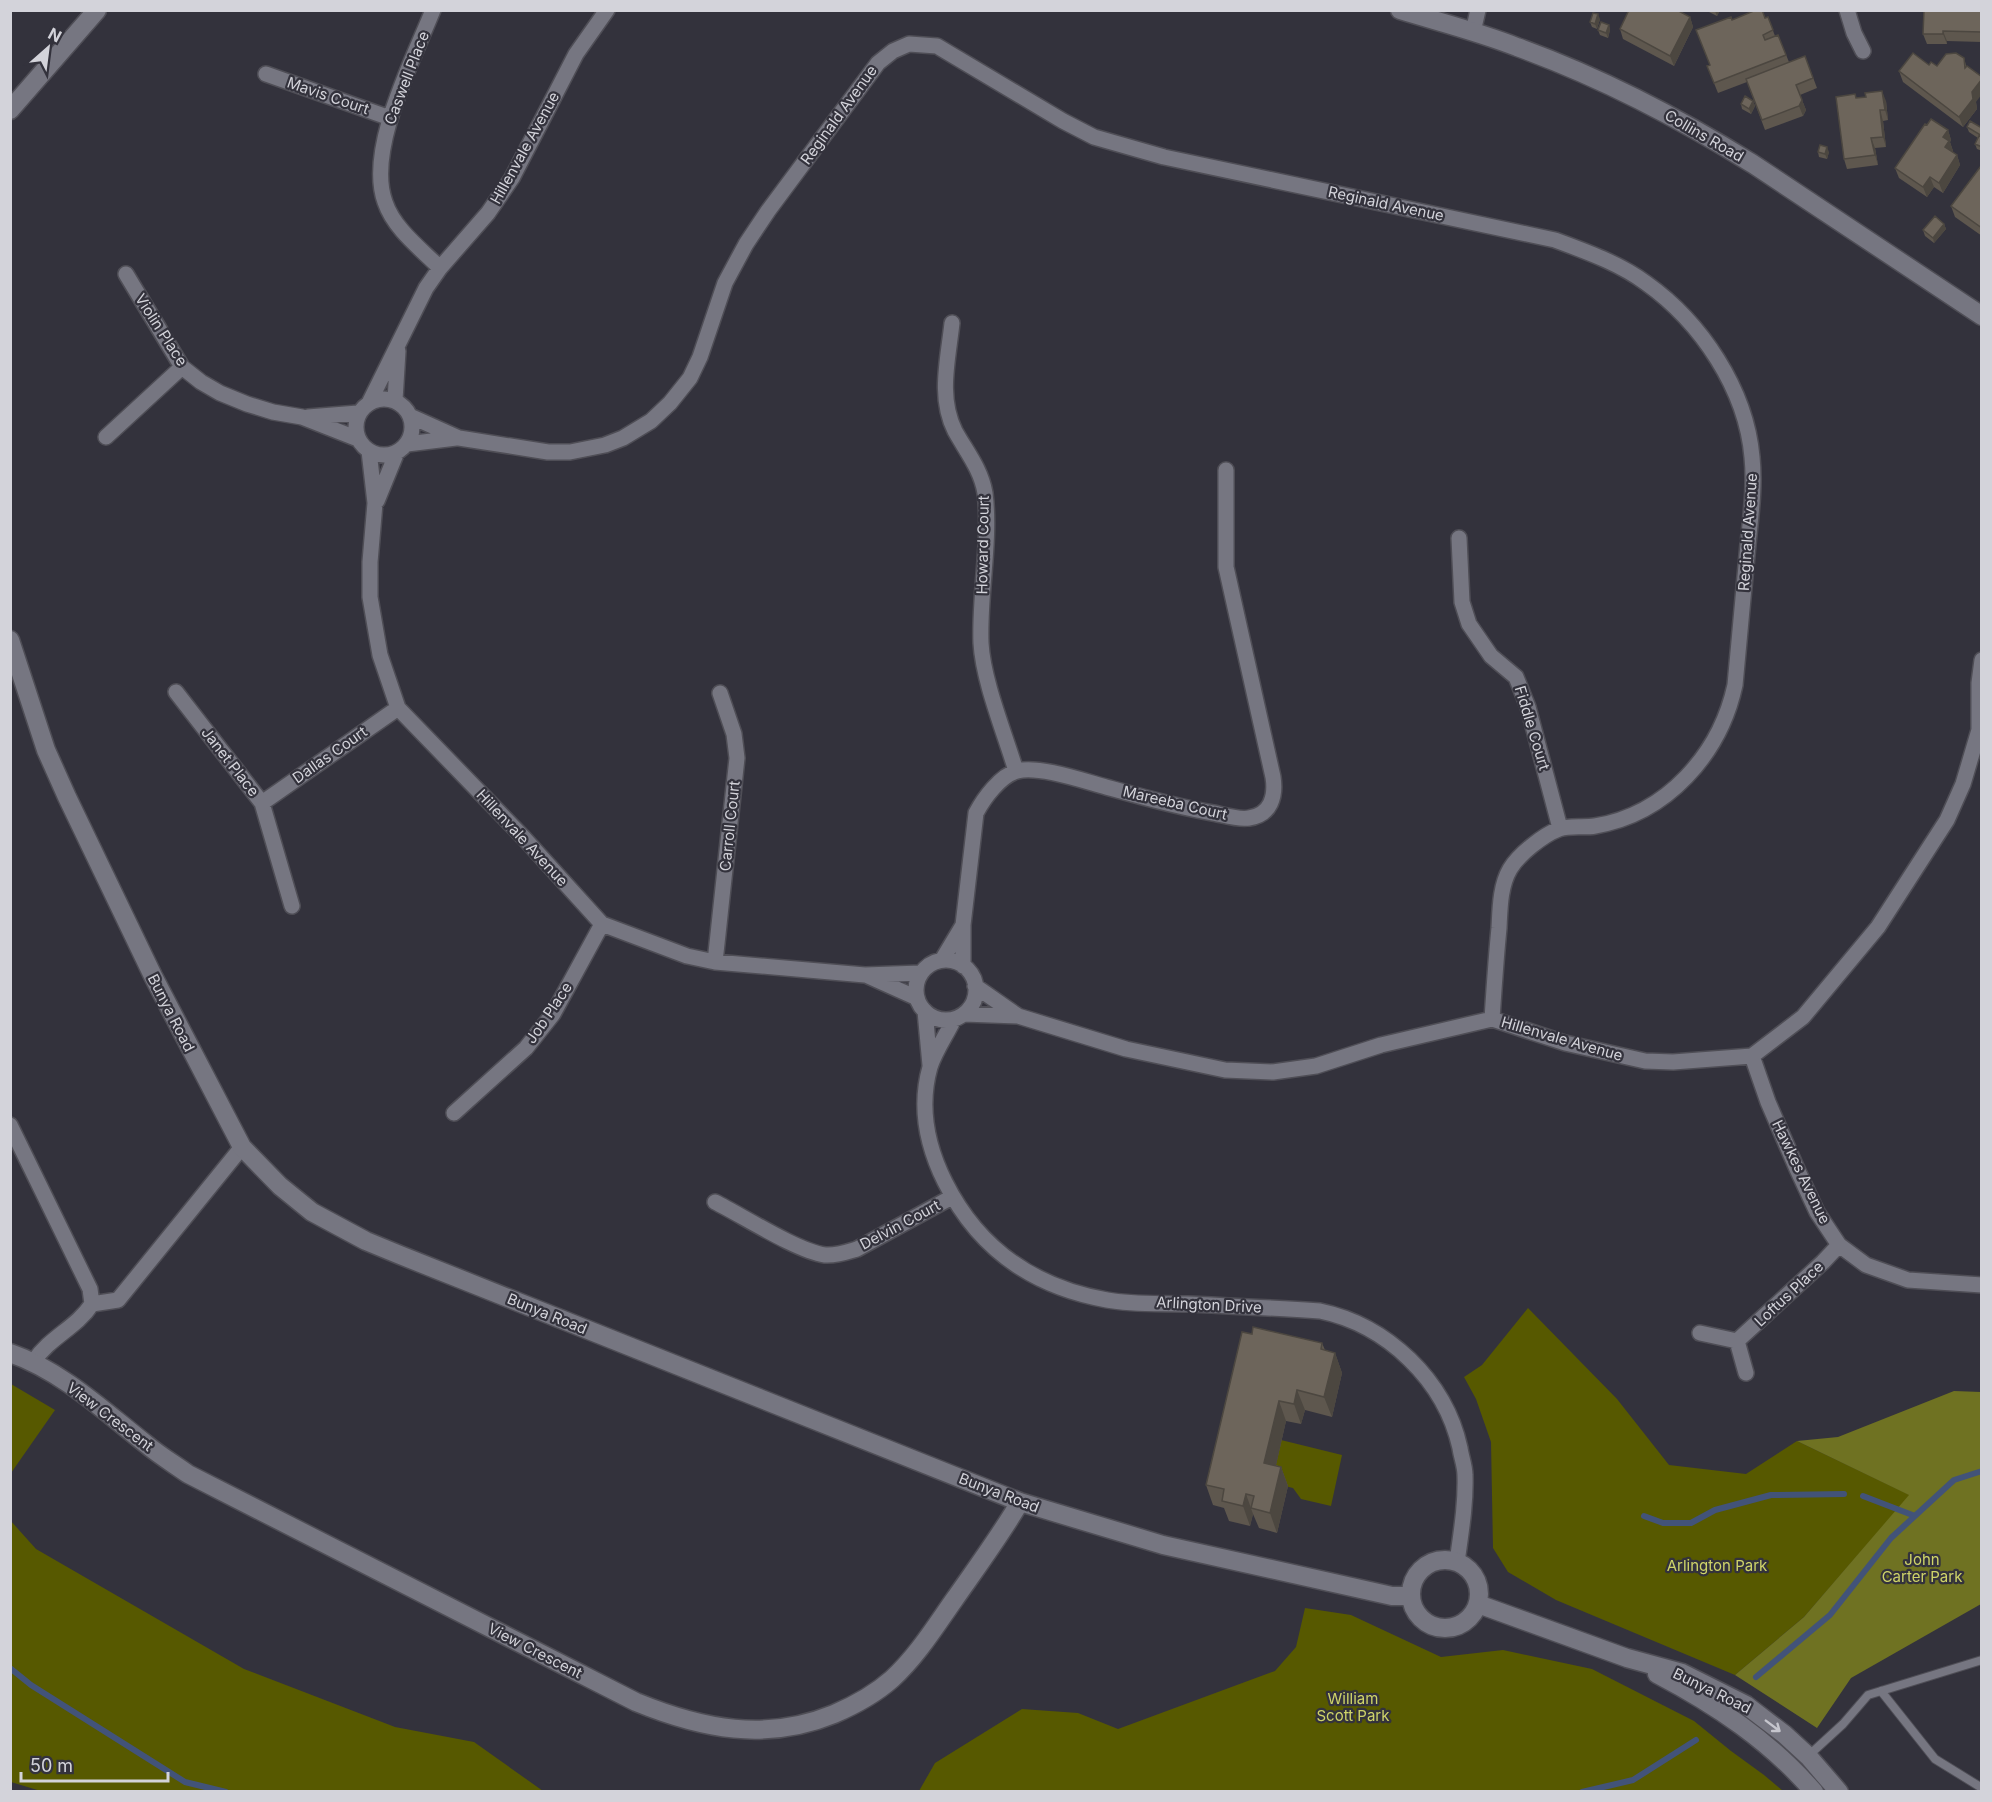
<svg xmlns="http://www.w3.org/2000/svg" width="1992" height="1802" viewBox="0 0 1992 1802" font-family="Inter,sans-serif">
<rect width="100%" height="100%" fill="#33323c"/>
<path fill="#575900" d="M1528 1308 1617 1399 1669 1465 1746 1474 1797 1441 1910 1495 1804 1617 1735 1675 1556 1600 1508 1572 1493 1548 1491 1442 1476 1399 1464 1377 1482 1365Z
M11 1384 55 1410 11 1473Z
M1281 1440 1342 1455 1331 1506 1301 1499 1293 1488 1272 1483Z
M10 1520 36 1549 244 1669 395 1727 474 1742 543 1791 44 1792 11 1782Z
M1305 1608 1351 1615 1441 1657 1503 1650 1592 1669 1694 1721 1731 1751 1764 1775 1783 1791H919L935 1763 1022 1709 1078 1713 1118 1729 1275 1671 1296 1647Z"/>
<path fill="#6f7222" d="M1954 1391 1981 1392V1604L1851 1678 1817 1728 1735 1675 1804 1617 1909 1495 1797 1441 1838 1437Z"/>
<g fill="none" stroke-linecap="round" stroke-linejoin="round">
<path stroke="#425379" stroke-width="6" d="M1863 1496 1915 1516
M1644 1516 1663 1523H1691L1715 1510 1771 1495 1844 1494
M10 1668 31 1685 185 1782 226 1792
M1756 1677 1830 1615 1891 1538 1954 1480 1982 1471
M1582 1792 1633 1780 1696 1740"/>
<g stroke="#4f4e56" stroke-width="10">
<path id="lane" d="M1881 1691 1935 1759 1982 1788
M1807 1757 1843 1724 1868 1695 1982 1660"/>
</g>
<g stroke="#4f4e56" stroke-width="18">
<path id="street" d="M433 10C413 60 366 150 385 202 394 229 421 249 440 268
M1847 10 1854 33 1863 51
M1473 32 1478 10
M266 74 390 118
M126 274 182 367 201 382 220 393 247 404 273 412 302 417 358 439
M952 323C948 360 938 397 955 431 966 451 981 469 985 493 991 541 979 594 981 643 983 681 1005 734 1016 771
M356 427a28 28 0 1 1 56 0a28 28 0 1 1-56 0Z
M395 400 398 351
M370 401 426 288 440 268 488 213 512 178 576 54 607 10
M410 416 459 438 548 452H570L605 445 623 438 651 421 670 403 690 378 700 357 725 283 746 244 768 211 878 63 893 51 909 44 937 46 1063 121 1094 137 1164 157 1555 240C1587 252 1619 263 1646 283 1701 322 1746 389 1752 457 1755 486 1751 515 1748 544 1744 591 1739 638 1735 685 1720 754 1667 814 1595 826 1584 828 1569 825 1559 829 1543 835 1518 855 1510 869 1500 886 1500 909 1499 928 1496 958 1494 989 1492 1019
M308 417 358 413
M106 437 182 367
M407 444 456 438
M369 451 375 503 370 562V597L380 655 398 708 524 838 602 924 687 956 715 962 865 975 921 973
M377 501 397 452
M1459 538 1462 602 1469 624 1491 656 1516 677 1528 707 1560 828
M176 692 262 803 292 906
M262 803 398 708
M942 960 963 925
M916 990a30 30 0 1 1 60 0a30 30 0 1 1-60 0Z
M715 962 737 758 734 734 720 693
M963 966V925L976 813C984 798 1000 776 1017 771 1038 765 1084 781 1106 787 1142 797 1177 807 1213 813 1224 815 1238 820 1249 818 1271 815 1276 796 1273 777L1226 567V470
M868 976 917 998
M975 986 1018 1016
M925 1011 930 1065
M964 1014 1018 1016 1126 1049 1225 1070 1273 1072 1316 1066 1381 1045 1492 1019 1565 1043 1645 1061 1673 1062 1752 1056 1803 1017 1878 927 1947 820 1963 784 1979 730V683L1982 660
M954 1019C947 1034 935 1051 930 1067 919 1106 927 1146 945 1182 978 1248 1033 1287 1107 1300 1133 1305 1162 1303 1188 1304 1232 1306 1276 1308 1320 1311 1387 1325 1445 1380 1460 1448 1461 1456 1465 1466 1465 1475 1466 1504 1461 1533 1457 1562
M1752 1056 1768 1102 1797 1169 1817 1212 1839 1245 1866 1265 1908 1280 1982 1285
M454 1113 526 1048 553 1014 602 924
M10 1125 90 1289 92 1304
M715 1202C743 1216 797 1251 825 1255 836 1256 847 1252 857 1249L952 1197
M1700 1333 1737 1341 1746 1373
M1737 1341 1823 1262 1839 1245
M34 1361C50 1337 76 1328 92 1304L118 1300 242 1147"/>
</g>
<g stroke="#4f4e56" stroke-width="21">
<path id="secondary" d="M1400 10C1439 22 1479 32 1517 47 1600 77 1679 118 1753 164L1982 316
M10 110 97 10
M10 640 46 750 67 797 153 976 242 1147 280 1186 312 1212 366 1241 400 1255 1020 1502 1163 1545 1392 1596H1410
M10 1353C62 1371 104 1411 146 1444 159 1455 174 1464 188 1474L636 1702C702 1729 766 1742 834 1714 855 1705 875 1694 892 1679 917 1656 935 1627 954 1600 977 1567 1000 1536 1020 1502
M1411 1594a34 34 0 1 1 68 0a34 34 0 1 1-68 0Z
M1478 1604 1627 1658 1682 1673 1746 1705 1784 1734 1808 1756 1839 1792
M1657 1674C1716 1705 1770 1741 1814 1792"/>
</g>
<use href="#lane" stroke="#767681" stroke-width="8"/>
<use href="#street" stroke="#767681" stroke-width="15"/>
<use href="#secondary" stroke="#767681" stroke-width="18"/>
</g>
<path fill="#5e574e" d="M1708 10H1720L1717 16 1709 12Z
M1982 10V42L1947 41V44H1927L1923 34Z
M1690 17 1693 27 1674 66 1623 39 1620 29Z
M1768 17 1775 36 1778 35 1789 62 1805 56 1817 88 1800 95 1806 110 1803 116 1765 130 1747 82 1718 93 1707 66 1710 65 1765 18Z
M1600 19 1597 29 1592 27 1590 22Z
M1609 25 1610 30 1608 38 1600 35 1598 30Z
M1964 58 1976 102 1977 109 1963 127 1903 82 1899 71 1929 65 1937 66Z
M1857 98 1886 101 1888 120 1883 121 1886 147 1875 148 1878 165 1847 169 1844 159Z
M1753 101 1755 106 1751 114 1742 109 1741 104Z
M1927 125 1948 130 1951 140 1950 142 1953 151 1952 152 1957 155 1960 165 1943 193 1934 187 1927 197 1899 178 1895 168Z
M1967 127 1982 128V151L1977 149 1975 144 1978 138 1969 132Z
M1818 152H1829L1827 159 1819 157Z
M1982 167V236L1955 217 1951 206Z
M1944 224 1946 229 1934 243 1925 236 1923 230Z
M1252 1334 1322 1343 1325 1350 1335 1353 1342 1373 1332 1417 1305 1410 1301 1424 1286 1421 1276 1465 1281 1467 1288 1486 1277 1533 1259 1528 1253 1514 1250 1526 1229 1521 1224 1508 1213 1505 1206 1485Z"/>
<path fill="#4c4740" d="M1716 10H1720L1717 16 1715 11Z
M1598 14 1600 19 1597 29 1595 24Z
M1690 17 1693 27 1674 66 1670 56Z
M1609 25 1610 30 1608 38 1606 33Z
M1943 31 1947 41V44L1943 34Z
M1982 79V94L1976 102 1977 109 1963 127 1959 117 1972 92Z
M1882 91 1886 101 1888 120 1885 110Z
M1802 100 1806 110 1803 116 1799 106Z
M1753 101 1755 106 1751 114 1749 109Z
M1880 110 1883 121 1886 147 1883 137Z
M1948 130 1951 140 1950 142 1953 151 1949 157 1945 147 1943 137Z
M1871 138 1875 148 1878 165 1875 155Z
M1827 147 1829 152 1827 159 1825 154Z
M1957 155 1960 165 1943 193 1939 183Z
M1930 177 1934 187 1927 197 1923 187Z
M1944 224 1946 229 1934 243 1933 238Z
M1335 1353 1342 1373 1332 1417 1324 1397Z
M1297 1390 1305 1410 1301 1424 1294 1404Z
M1279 1401 1286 1421 1272 1483 1264 1463Z
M1281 1467 1288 1486 1277 1533 1270 1513Z
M1246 1494 1253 1514 1250 1526 1243 1506Z"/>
<path fill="#6d655b" stroke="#4c4740" stroke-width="1.5" d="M1629 10H1677L1690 17 1670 56 1620 29Z
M1756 10H1762L1765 18 1768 17 1773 30 1763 35 1765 40 1778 35 1786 55 1714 83 1707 66 1710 65 1696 30 1731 17 1732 20Z
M1924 10H1982V32L1943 31V34H1923Z
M1593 13 1598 14 1595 24 1590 22Z
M1601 22 1609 25 1606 33 1598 30Z
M1913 53 1929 65 1931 62 1937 66 1946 54 1956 53 1964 58 1965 68 1967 66 1982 77V79L1972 92 1973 99 1959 117 1899 71Z
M1805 56 1813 78 1796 85 1802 100 1799 106 1762 120 1746 79Z
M1882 91 1885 110H1880L1883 137 1871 138 1875 155 1844 159 1836 97 1855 94 1856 98 1866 97 1865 93Z
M1745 96 1753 101 1749 109 1741 104Z
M1931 119 1948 130 1943 137 1949 141 1945 147 1957 155 1939 183 1930 177 1923 187 1895 168 1925 124 1927 125Z
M1970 121 1982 128V136L1967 127Z
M1979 136 1982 137V147L1975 144Z
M1820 145 1827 147 1825 154 1818 152Z
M1981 166 1982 167V228L1951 206Z
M1935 216 1944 224 1933 238 1923 230Z
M1253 1327 1322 1343 1321 1349 1335 1353 1324 1397 1297 1390 1294 1404 1279 1401 1264 1463 1281 1467 1270 1513 1251 1508 1254 1496 1246 1494 1243 1506 1222 1501 1224 1489 1206 1485 1242 1332 1252 1334Z"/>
<defs><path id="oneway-shaft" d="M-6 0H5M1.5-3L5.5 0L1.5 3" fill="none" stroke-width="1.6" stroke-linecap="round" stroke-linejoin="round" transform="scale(1.5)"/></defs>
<use stroke="#c5c5cd" href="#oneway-shaft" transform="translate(1773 1726) rotate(37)"/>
<g text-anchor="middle" stroke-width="4.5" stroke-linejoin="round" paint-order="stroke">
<g font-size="15" fill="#d3d3da" stroke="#33323c">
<text transform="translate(407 78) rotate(-69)" y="5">Caswell Place</text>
<text transform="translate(328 96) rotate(19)" y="5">Mavis Court</text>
<text transform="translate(839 115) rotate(-54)" y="5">Reginald Avenue</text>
<text transform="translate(1704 136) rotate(30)" y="5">Collins Road</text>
<text transform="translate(525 148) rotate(-61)" y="5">Hillenvale Avenue</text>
<text transform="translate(1386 204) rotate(12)" y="5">Reginald Avenue</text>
<text transform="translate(161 330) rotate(57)" y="5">Violin Place</text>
<text transform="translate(1748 532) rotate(-86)" y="5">Reginald Avenue</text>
<text transform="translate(983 545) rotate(-89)" y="5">Howard Court</text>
<text transform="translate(1532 728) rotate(73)" y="5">Fiddle Court</text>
<text transform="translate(330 755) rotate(-35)" y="5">Dallas Court</text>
<text transform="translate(230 762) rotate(52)" y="5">Janet Place</text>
<text transform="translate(1175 803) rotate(13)" y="5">Mareeba Court</text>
<text transform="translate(730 826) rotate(-84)" y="5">Carroll Court</text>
<text transform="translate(522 838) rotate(47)" y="5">Hillenvale Avenue</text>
<text transform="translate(171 1013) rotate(63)" y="5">Bunya Road</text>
<text transform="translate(549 1013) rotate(-56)" y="5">Job Place</text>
<text transform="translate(1562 1039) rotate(16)" y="5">Hillenvale Avenue</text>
<text transform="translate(1801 1172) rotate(64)" y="5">Hawkes Avenue</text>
<text transform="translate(900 1225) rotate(-28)" y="5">Delvin Court</text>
<text transform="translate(1789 1294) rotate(-43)" y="5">Loftus Place</text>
<text transform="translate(1209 1305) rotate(3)" y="5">Arlington Drive</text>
<text transform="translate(547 1314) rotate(22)" y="5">Bunya Road</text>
<text transform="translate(110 1417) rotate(37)" y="5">View Crescent</text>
<text transform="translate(999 1493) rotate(21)" y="5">Bunya Road</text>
<text transform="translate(535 1651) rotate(27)" y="5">View Crescent</text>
<text transform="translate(1712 1691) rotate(26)" y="5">Bunya Road</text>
</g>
<g font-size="15" fill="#cfd469" stroke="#33323c">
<text x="1922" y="1565">John<tspan x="1922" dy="17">Carter Park</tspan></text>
<text x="1717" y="1571">Arlington Park</text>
<text x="1353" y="1704">William<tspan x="1353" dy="17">Scott Park</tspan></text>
</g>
</g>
<rect width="1992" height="1802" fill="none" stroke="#d3d3da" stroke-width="24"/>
<g transform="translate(48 48) rotate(28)" stroke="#33323c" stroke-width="4.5" paint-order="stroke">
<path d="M0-4.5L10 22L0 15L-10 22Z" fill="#d3d3da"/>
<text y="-9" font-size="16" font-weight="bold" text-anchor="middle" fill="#d3d3da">N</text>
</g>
<path d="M21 1772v9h147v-9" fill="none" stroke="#d3d3da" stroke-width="3"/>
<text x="30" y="1772" font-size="18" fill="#d3d3da" stroke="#33323c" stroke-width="4.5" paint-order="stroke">50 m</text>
</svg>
